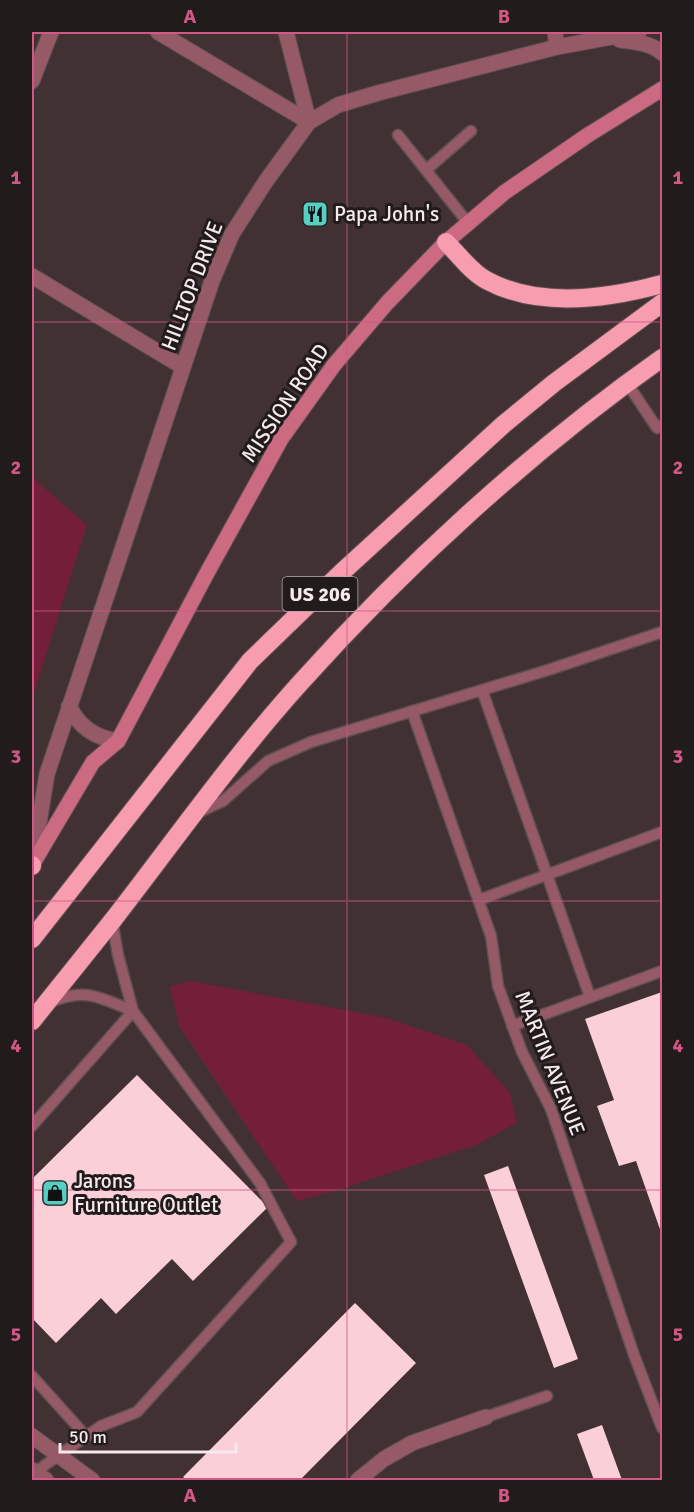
<svg xmlns="http://www.w3.org/2000/svg" width="694" height="1512" viewBox="0 0 694 1512" font-family="Signika,sans-serif">
<rect width="100%" height="100%" fill="#413133"/>
<path fill="#741f39" d="M32 477 87 525 32 699Z
M191 981 387 1018 467 1045 510 1093 517 1123 476 1145 341 1189 297 1201 179 1026 170 986Z"/>
<path fill="#facfd7" d="M662 992V1235L636 1161 619 1166 597 1106 614 1100 585 1019Z
M137 1075 268 1207 193 1281 172 1259 116 1314 101 1298 56 1343 32 1318V1179Z
M508 1166 578 1359 554 1368 484 1175Z
M355 1303 416 1363 300 1480H187L183 1477Z
M602 1425 622 1480H594L577 1434Z"/>
<g fill="none" stroke-linecap="round" stroke-linejoin="round">
<g stroke="#5e4f51" stroke-width="13">
<path id="lane" d="M398 135 468 223
M426 170 471 131
M627 383 657 428 662 425
M482 690 590 997
M412 711 491 936 498 986 522 1052 551 1109 634 1355 662 1428
M197 813 223 801 268 761 311 742 548 670 662 632
M479 900 662 832
M51 1002C86 987 101 998 133 1011
M512 1026 662 971
M32 1126 133 1011
M32 1376 86 1436
M486 1417 547 1396
M32 1477 45 1465 101 1426 137 1412 291 1242 260 1183 133 1011 118 955 112 920"/>
</g>
<g stroke="#5e4f51" stroke-width="17">
<path id="street" d="M158 32 309 122
M286 32 309 122
M555 32 557 47
M620 40C635 42 651 43 662 53
M32 81 51 32
M32 276 183 367
M69 706C79 727 95 738 118 741
M32 865 47 774 212 281 232 234 266 181 309 122 338 105 378 93 557 47 639 32
M32 1436 92 1480
M32 1470 46 1480
M358 1480 384 1459 412 1443 486 1417"/>
</g>
<g stroke="#5e4f51" stroke-width="17">
<path id="secondary" d="M32 865 93 762 118 741 207 573 281 439 334 365 387 303 446 242 505 192 588 135 662 89"/>
</g>
<g stroke="#5e4f51" stroke-width="20">
<path id="highway" d="M446 242C458 254 471 272 486 280 539 309 607 299 662 284
M32 866V865
M32 939 250 661 341 573 504 424 554 383 662 303
M32 1021C59 987 86 954 113 920 175 840 234 756 302 681 408 563 533 449 662 358"/>
</g>
<use href="#lane" stroke="#965966" stroke-width="10"/>
<use href="#street" stroke="#965966" stroke-width="15"/>
<use href="#secondary" stroke="#cb6a81" stroke-width="15"/>
<use href="#highway" stroke="#f79daf" stroke-width="18"/>
</g>
<path fill="none" stroke="#d15786" stroke-width="1.5" stroke-opacity="0.55" d="M347 32V1480M32 322H662M32 611H662M32 901H662M32 1190H662"/>
<defs>
<g id="restaurant-square" transform="scale(1.35)"><rect x="-9" y="-9" width="18" height="18" rx="4" fill="#56cec2" stroke="#221b1c"/><path d="M-5-6h1v4h1v-4h1v4h1v-4h1v5L-1.5 .5V6h-2V.5L-5-1ZM5-6V6H3V1.5H1.5Q1.5-4 5-6Z" fill="#111"/></g>
<g id="shop-square" transform="scale(1.35)"><rect x="-9" y="-9" width="18" height="18" rx="4" fill="#56cec2" stroke="#221b1c"/><path d="M-5-2.5h2.3a2.7 3.5 0 0 1 5.4 0H5L5.5 6h-11ZM-1.5-2.5h3a1.5 2.3 0 0 0-3 0Z" fill="#111"/></g>
</defs>
<g fill-rule="evenodd">
<use href="#restaurant-square" x="315" y="214"/>
<use href="#shop-square" x="55" y="1193"/>
</g>
<g text-anchor="middle" stroke-width="6" stroke-linejoin="round" paint-order="stroke">
<rect fill="#221b1c" stroke="#b6acae" stroke-width="1.5" x="282.5" y="577" width="75" height="34" rx="4.5"/>
<g font-size="20" font-weight="bold" fill="#f5eaec">
<text x="320" y="601">US 206</text>
</g>
<g font-size="21" fill="#f5eaec" stroke="#221b1c" text-anchor="start">
<text x="334" y="221">Papa John's</text>
<text x="74" y="1188">Jarons<tspan x="74" dy="24">Furniture Outlet</tspan></text>
</g>
<g font-size="21" fill="#f5eaec" stroke="#221b1c">
<text transform="translate(192 286) rotate(-69)" y="7">HILLTOP DRIVE</text>
<text transform="translate(285 403) rotate(-56)" y="7">MISSION ROAD</text>
<text transform="translate(550 1063) rotate(68)" y="7">MARTIN AVENUE</text>
</g>
</g>
<rect width="694" height="1512" fill="none" stroke="#221b1c" stroke-width="66"/>
<path d="M60 1443v9h176v-9" fill="none" stroke="#f5eaec" stroke-width="3"/>
<text x="69" y="1443" font-size="18" fill="#f5eaec" stroke="#221b1c" stroke-width="4.5" paint-order="stroke">50 m</text>
<rect x="33" y="33" width="628" height="1446" fill="none" stroke="#d15786" stroke-width="2"/>
<g font-size="20" text-anchor="middle" font-weight="bold" fill="#d15786">
<text x="190" y="23">A</text>
<text x="504" y="23">B</text>
<text x="16" y="184">1</text>
<text x="678" y="184">1</text>
<text x="16" y="474">2</text>
<text x="678" y="474">2</text>
<text x="16" y="763">3</text>
<text x="678" y="763">3</text>
<text x="16" y="1052">4</text>
<text x="678" y="1052">4</text>
<text x="16" y="1341">5</text>
<text x="678" y="1341">5</text>
<text x="190" y="1502">A</text>
<text x="504" y="1502">B</text>
</g>
</svg>
